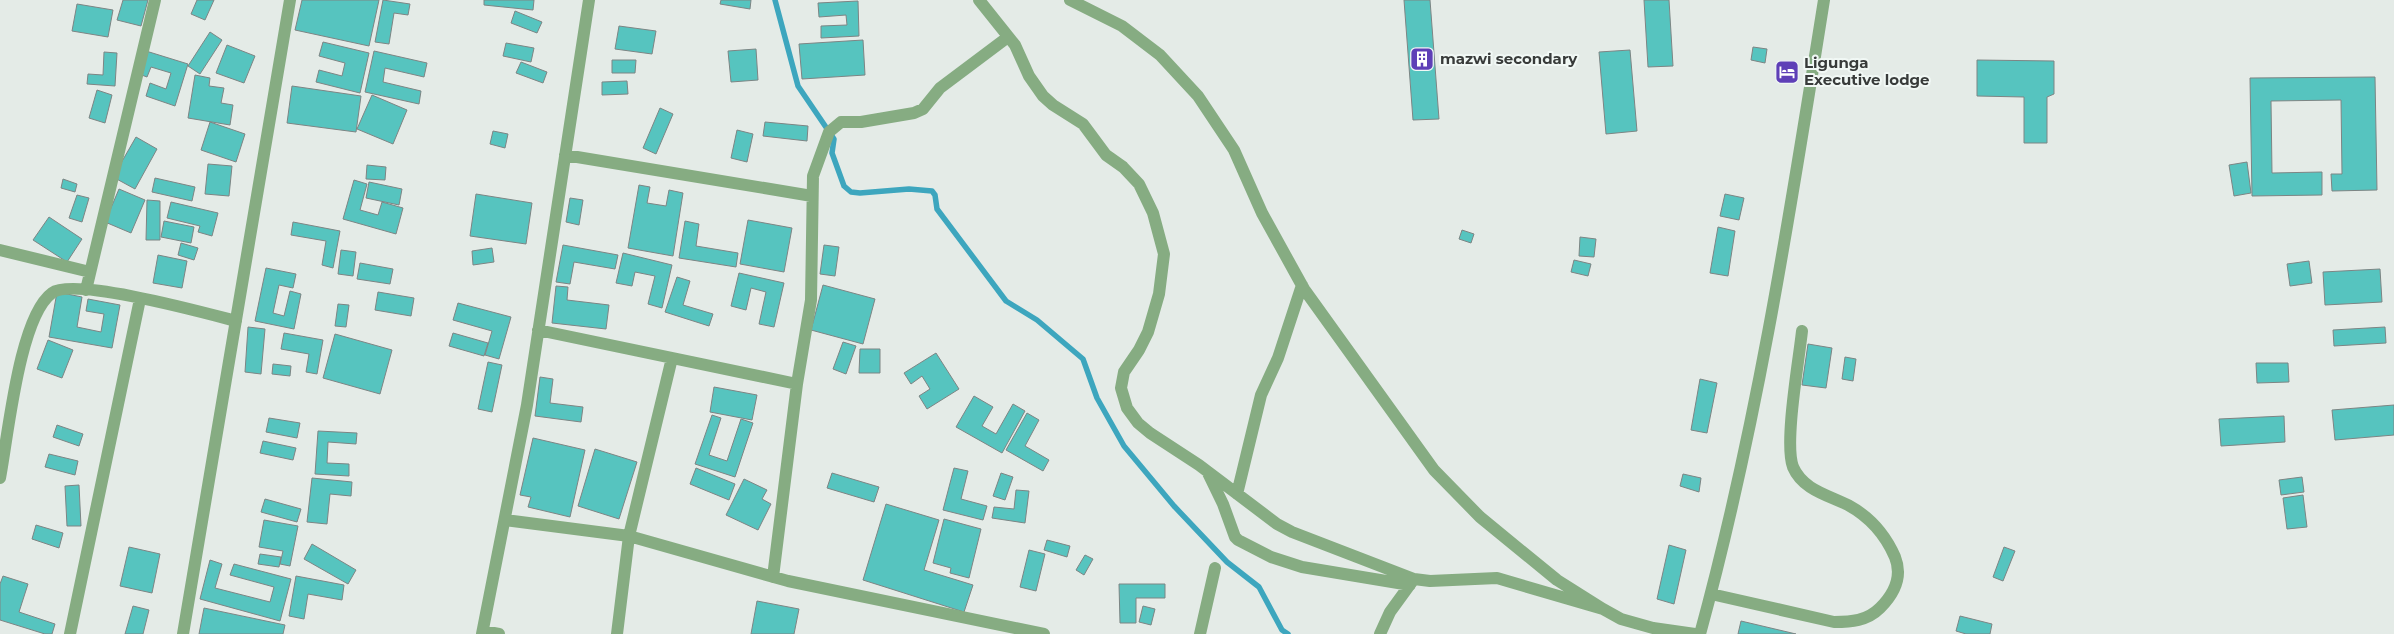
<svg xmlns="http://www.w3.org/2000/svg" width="2394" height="634" viewBox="0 0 2394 634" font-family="Montserrat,sans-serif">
<rect width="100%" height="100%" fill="#e4ebe7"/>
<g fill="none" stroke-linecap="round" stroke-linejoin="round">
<path stroke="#3da6be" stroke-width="5.5" d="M775 0 798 86 834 139 832 153 844 186 851 192 860 193 909 189 932 191 935 195 937 209 1006 301 1037 320 1083 359 1097 398 1124 446 1174 506 1227 562 1259 587 1282 630 1288 634"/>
</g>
<path fill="#56c4bf" stroke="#7d8584" d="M123 0H148L141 26 117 20Z
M197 0H214L205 20 191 14Z
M302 0H379L369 46 295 30Z
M383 0 410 4 408 15 394 13 389 44 375 42Z
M484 0H534L533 10 484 5Z
M721 0H751L750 9 720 4Z
M1404 0H1430L1439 119 1413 120Z
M1644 0H1669L1673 66 1648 67Z
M858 1 859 36 821 38V26L847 25 846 15 819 17 818 3Z
M77 4 113 10 108 37 72 31Z
M515 11 542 22 537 33 511 23Z
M619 26 656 31 652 54 615 49Z
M210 32 222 40 200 74 188 66Z
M863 40 865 75 802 79 799 44Z
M323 42 369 53 360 93 316 82 319 70 342 76 345 63 319 56Z
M506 43 534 48 531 62 503 56Z
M227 45 255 56 244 83 216 73Z
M1753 47 1767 49 1765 63 1751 60Z
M756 49 758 80 731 82 728 51Z
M1630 50 1637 131 1606 134 1599 52Z
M146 51 188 64 175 106 146 96 150 83 166 89 171 73 151 67 147 77 139 74Z
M374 51 427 63 424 77 385 68 383 82 421 91 419 104 365 92Z
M104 52 117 53 115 86 87 84 88 74 103 75Z
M612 60H636L635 73H612Z
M1977 60 2054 61V94L2047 97V143H2024V97L1977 96Z
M521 62 547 72 543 83 516 73Z
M195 75 210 78 209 86 224 88 221 103 233 105 230 125 188 118Z
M2375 77 2377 190 2332 191 2331 174H2342L2341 100 2271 101 2272 173 2322 172V195L2252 196 2250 78Z
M627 81 628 94 602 95V82Z
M292 86 361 96 356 132 287 123Z
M97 90 112 95 105 123 89 118Z
M372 95 407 110 393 144 357 129Z
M660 108 673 114 656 154 643 148Z
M210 122 245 134 236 162 201 150Z
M765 122 808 126 807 141 763 136Z
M737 130 753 134 747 162 731 158Z
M493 131 508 134 505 148 490 144Z
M136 137 157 149 135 189 113 177Z
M2247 162 2251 193 2234 196 2229 165Z
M208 164 232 166 229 196 205 194Z
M367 165 386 167 385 180 366 179Z
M155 178 195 187 192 201 152 192Z
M63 179 77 184 75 192 61 188Z
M354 180 367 184 360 210 378 215 382 202 403 208 396 234 343 219Z
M369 182 402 189 399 205 366 198Z
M639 185 650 187 647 203 666 206 669 190 683 193 673 256 628 248Z
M119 189 145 200 131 233 105 222Z
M476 194 532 203 526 244 470 236Z
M1725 194 1744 198 1739 220 1720 216Z
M77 195 89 198 82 222 69 218Z
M570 198 583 200 579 225 566 222Z
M147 200 160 201V240H146Z
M171 202 218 213 212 236 198 232 200 226 167 218Z
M49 217 82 239 67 262 33 240Z
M748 220 792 228 784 272 740 264Z
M164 221 194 227 191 243 161 237Z
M685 221 699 224 696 246 738 253 736 267 679 258Z
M293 222 340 231 333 268 322 265 326 241 291 235Z
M1718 227 1735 231 1728 276 1710 273Z
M1462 230 1474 234 1471 243 1459 239Z
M1580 237 1596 239 1594 257 1579 256Z
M181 243 198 248 194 260 178 255Z
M563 245 618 255 615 269 574 262 570 284 556 282Z
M824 245 839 247 835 276 820 274Z
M492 248 494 262 473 265 472 251Z
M341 250 356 252 353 276 338 274Z
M623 253 672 265 662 308 648 304 655 276 635 272 632 286 616 283Z
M158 255 187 261 182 288 153 283Z
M1574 260 1591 264 1588 276 1571 272Z
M2309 261 2312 283 2290 286 2287 264Z
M360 263 393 269 390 284 357 279Z
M266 268 296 274 293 288 279 285 273 313 284 316 290 291 301 294 294 329 255 321Z
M2380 269 2382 302 2325 305 2323 272Z
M739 273 784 283 774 327 759 324 766 292 751 288 746 310 731 306Z
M677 277 690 281 683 305 713 314 709 326 665 312Z
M823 285 875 299 863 344 811 330Z
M556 286 568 287 567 300 609 305 606 329 552 323Z
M57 292 82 297 77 327 101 332 104 314 86 311 88 299 120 305 112 348 49 337Z
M378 292 414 298 411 316 375 310Z
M458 303 511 317 499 359 485 355 492 331 453 320Z
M338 304 349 305 346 327 335 326Z
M248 327 265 329 261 374 245 372Z
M2385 327 2386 343 2334 346 2333 330Z
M284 333 323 340 317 374 306 372 309 354 281 349Z
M453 333 488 343 484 356 449 346Z
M335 334 392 350 380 394 323 378Z
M48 340 73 350 62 378 37 369Z
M843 342 856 346 846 374 833 369Z
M1808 344 1832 348 1826 388 1802 385Z
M860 349H880V373H859Z
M936 353 959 389 927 409 919 396 930 389 922 376 911 384 904 373Z
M1845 357 1856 359 1853 381 1842 379Z
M488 362 502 365 492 412 478 409Z
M2256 363H2288L2289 382 2257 383Z
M273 364 291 366 290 376 272 374Z
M540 377 553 379 550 403 583 407 581 422 535 416Z
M1700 379 1717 383 1707 433 1691 430Z
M714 387 757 395 752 420 710 412Z
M974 396 993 407 982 426 996 434 1013 404 1025 411 1002 453 956 427Z
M2394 405V435L2335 440 2332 410Z
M1027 413 1039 420 1025 446 1049 460 1043 471 1006 450Z
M712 415 721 418 709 455 727 461 741 419 753 423 735 477 695 464Z
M2284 416 2285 442 2221 446 2219 419Z
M269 418 300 423 297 438 266 432Z
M57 425 83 434 79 446 53 437Z
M318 431 357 433 356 444 328 442 327 463 349 464V476L315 474Z
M533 438 585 450 570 517 528 507 531 497 520 495Z
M263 441 296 448 293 460 260 453Z
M595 449 637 462 619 519 578 506Z
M49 454 78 461 75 475 45 467Z
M696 468 735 484 729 500 690 484Z
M954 468 968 471 961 499 987 506 983 520 943 510Z
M832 473 879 487 874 502 827 488Z
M1001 473 1013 477 1005 500 993 496Z
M1683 474 1701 478 1699 492 1680 486Z
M2302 477 2304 492 2281 495 2279 480Z
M312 478 352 482 351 496 330 494 327 524 307 522Z
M744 479 767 490 762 499 771 504 758 530 726 515Z
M79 485 81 526H67L65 486Z
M1016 490 1029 491 1025 523 992 518 994 507 1014 509Z
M2303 495 2307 527 2287 529 2283 498Z
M265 499 301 509 297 522 261 512Z
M886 504 939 520 924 570 973 585 964 612 863 580Z
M944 519 981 529 969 578 950 573 951 568 933 563Z
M264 520 298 526 290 566 280 564 283 551 259 547Z
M36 525 63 533 59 548 32 539Z
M1047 540 1070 546 1067 557 1044 550Z
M312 544 356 570 348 584 304 559Z
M1669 545 1686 550 1674 604 1657 599Z
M129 547 160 554 152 593 120 586Z
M2004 547 2015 551 2003 581 1993 577Z
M1029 550 1045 554 1036 591 1020 587Z
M260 554 281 557 279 567 258 564Z
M1085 555 1093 559 1084 575 1076 570Z
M210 560 222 564 215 588 270 602 274 587 230 575 234 564 291 579 280 621 200 599Z
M3 576 28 584 19 612 55 624 52 634H45L0 620V584Z
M296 576 344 585 342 600 308 594 304 619 289 616Z
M1119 584H1165V598H1136V623H1120Z
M757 601 799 609 794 634H751Z
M133 606 149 610 143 634H125Z
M1143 606 1155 609 1151 625 1139 622Z
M204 608 285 625 283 634H199Z
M1960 616 1992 624 1990 634H1966L1956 631Z
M1741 621 1796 634H1738Z"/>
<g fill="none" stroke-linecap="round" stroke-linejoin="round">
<path stroke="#86ac82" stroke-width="12" d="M979 0 1015 45 1029 76 1043 96 1053 105 1083 124 1106 155 1123 167 1139 184 1153 213 1164 254 1159 294 1148 332 1139 350 1124 372 1121 388 1127 408 1138 423 1150 433 1199 465 1277 524 1292 532 1414 579 1430 581 1497 578 1603 609
M1070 0 1122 26 1160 55 1198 96 1234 150 1262 213 1304 289 1434 470 1480 517 1557 580 1603 609 1621 619 1653 628 1695 634
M565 155 812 196
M0 250 90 272
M86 290 155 0
M538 330 797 384
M1207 471 1223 504 1235 537 1238 540 1271 557 1302 567 1410 585
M0 478C8 437 19 317 52 293 74 277 205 313 236 321
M1237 494 1261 395 1278 358 1302 285
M505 520 629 536 788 581 1044 634
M773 577 797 384 811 300 813 176 829 132 841 122H861L914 113 923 109 940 88 1008 37
M1711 594 1834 622C1851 622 1867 621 1880 608 1894 594 1903 577 1895 557 1885 534 1870 517 1848 505 1828 495 1803 490 1793 467 1784 443 1799 360 1802 331
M483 631 499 634
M70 634 140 299
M183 634 290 0
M482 634 527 405 589 0
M617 634 629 536 672 358
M1200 634 1215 568
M1380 634 1390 612 1414 579
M1700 634C1757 426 1790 213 1824 0"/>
</g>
<defs>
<g id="building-square" transform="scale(1.25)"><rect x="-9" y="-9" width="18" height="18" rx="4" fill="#5e3fb7" stroke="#f1f8f5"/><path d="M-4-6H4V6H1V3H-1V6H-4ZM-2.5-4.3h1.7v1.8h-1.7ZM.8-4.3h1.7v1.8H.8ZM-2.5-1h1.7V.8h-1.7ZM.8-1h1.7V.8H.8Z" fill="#fff"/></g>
<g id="hotel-square" transform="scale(1.25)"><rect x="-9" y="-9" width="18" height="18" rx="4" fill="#5e3fb7" stroke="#f1f8f5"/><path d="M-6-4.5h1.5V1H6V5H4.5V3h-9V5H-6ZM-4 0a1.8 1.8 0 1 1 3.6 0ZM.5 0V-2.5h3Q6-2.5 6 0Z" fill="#fff"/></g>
</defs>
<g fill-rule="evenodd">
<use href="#building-square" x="1422" y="59"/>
<use href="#hotel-square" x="1787" y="72"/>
</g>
<g text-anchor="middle" stroke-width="4" stroke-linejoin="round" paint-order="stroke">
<g font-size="15" font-weight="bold" fill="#383b3a" stroke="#f1f8f5" text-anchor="start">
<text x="1440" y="64">mazwi secondary</text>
<text x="1804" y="68">Ligunga<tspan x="1804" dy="17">Executive lodge</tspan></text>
</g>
</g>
</svg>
